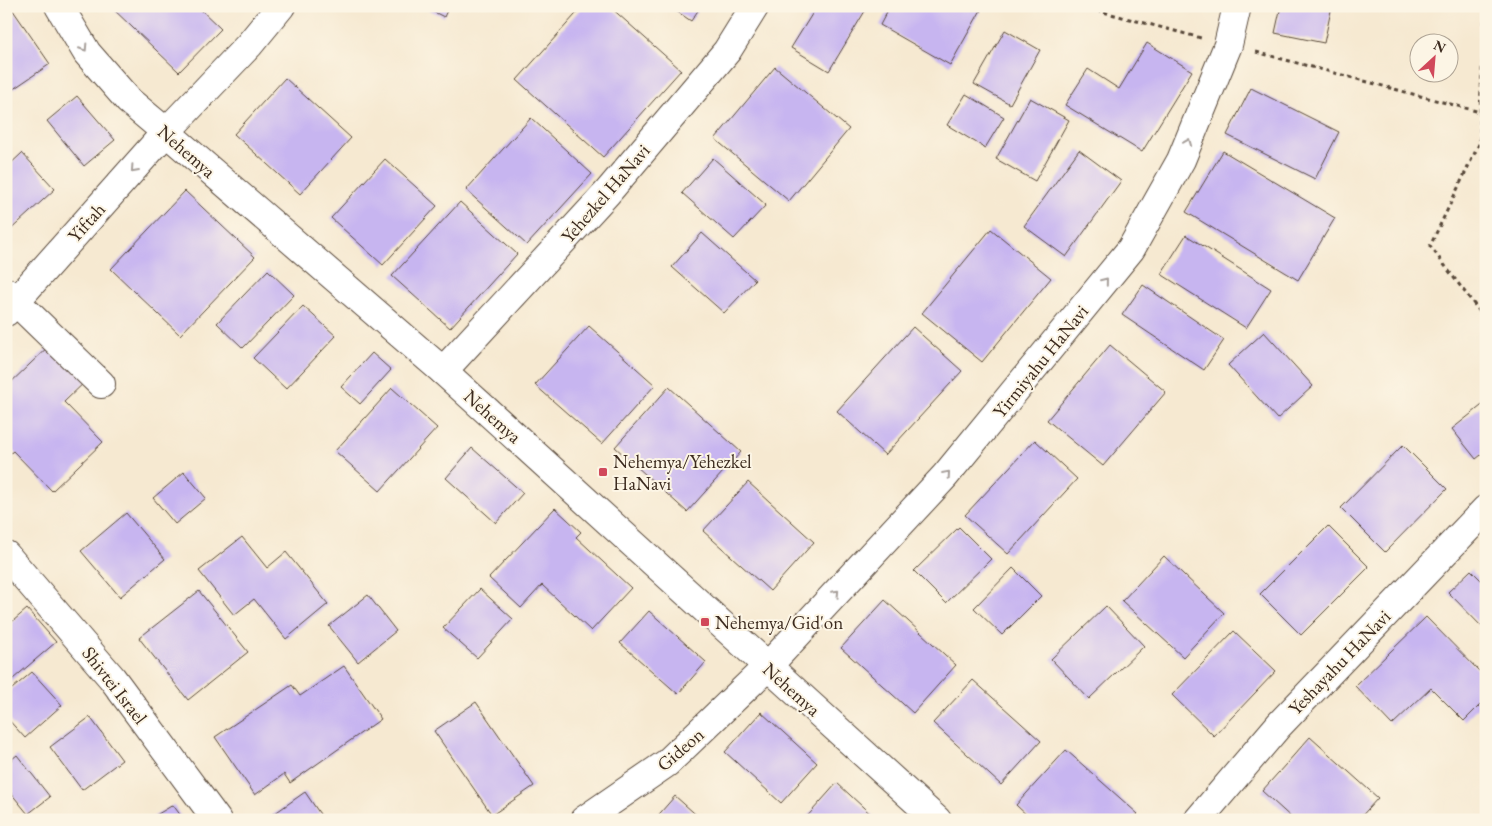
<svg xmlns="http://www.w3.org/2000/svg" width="1492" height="826" viewBox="0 0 1492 826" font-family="'EB Garamond',serif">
<rect width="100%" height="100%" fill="#fcf5e5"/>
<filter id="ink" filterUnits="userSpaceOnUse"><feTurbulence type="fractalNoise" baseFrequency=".02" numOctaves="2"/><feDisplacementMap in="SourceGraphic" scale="10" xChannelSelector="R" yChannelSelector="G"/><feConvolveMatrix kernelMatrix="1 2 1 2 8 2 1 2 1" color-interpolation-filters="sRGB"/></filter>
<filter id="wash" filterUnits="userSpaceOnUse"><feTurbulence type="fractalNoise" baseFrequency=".0096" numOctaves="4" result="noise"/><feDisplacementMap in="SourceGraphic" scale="20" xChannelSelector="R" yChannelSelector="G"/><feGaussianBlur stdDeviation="1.12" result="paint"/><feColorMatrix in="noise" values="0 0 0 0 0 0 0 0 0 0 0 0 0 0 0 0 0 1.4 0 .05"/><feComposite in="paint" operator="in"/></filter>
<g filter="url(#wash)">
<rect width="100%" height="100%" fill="#f6e9d1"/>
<g id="blocks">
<path fill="#c7b5f0" d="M6 6H10L50 64 6 94Z
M110 6H197L221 29 179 72Z
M422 6H449L444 17Z
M583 6H609L681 70 603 157 517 80Z
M669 6H701L691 21Z
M817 6H868L829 71 791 48Z
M890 6H975L981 10 950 65 880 25Z
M1281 6H1332L1324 43 1275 33Z
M1005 30 1040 50 1010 104 974 84Z
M1147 43 1192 71 1142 152 1065 105 1088 69 1119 89Z
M775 67 849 129 789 201 715 139Z
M285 78 351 138 300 194 234 134Z
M1251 88 1339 132 1315 179 1227 135Z
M966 94 1004 117 985 148 947 125Z
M77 96 115 140 84 166 47 121Z
M1030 98 1069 120 1035 181 996 159Z
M531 118 592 174 527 245 466 190Z
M1079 150 1121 181 1066 257 1024 226Z
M1223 151 1335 218 1298 280 1186 212Z
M22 153 55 189 6 234V168Z
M713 158 766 205 734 239 682 193Z
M385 159 437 206 383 265 331 218Z
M185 191 255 257 180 335 111 269Z
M460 202 517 254 450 328 392 276Z
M991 229 1051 278 982 362 922 313Z
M702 233 755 280 724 313 672 267Z
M1186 235 1271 289 1246 328 1161 274Z
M268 270 294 295 243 348 217 323Z
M1143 285 1224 340 1204 370 1122 315Z
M303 306 336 336 286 389 253 358Z
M589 326 655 385 602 444 535 385Z
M913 327 962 371 885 455 837 411Z
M1264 332 1313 386 1277 419 1228 365Z
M53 342 89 378 64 402 103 442 52 491 13 451 6 457V387Z
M1110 345 1166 392 1103 466 1047 420Z
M372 353 391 370 360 404 341 387Z
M669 387 741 452 687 512 615 447Z
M392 388 437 428 380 491 335 451Z
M1486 402V451L1476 459 1452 429Z
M1035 440 1077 479 1008 554 965 515Z
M1403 445 1447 489 1385 552 1341 508Z
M472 448 523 493 496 523 446 478Z
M184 472 206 498 175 524 153 498Z
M748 482 814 542 770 591 703 531Z
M555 508 581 532 576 537 631 588 591 631 542 585 521 608 489 578Z
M126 513 165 559 120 597 81 551Z
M1328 526 1369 567 1301 635 1260 594Z
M959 527 991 559 946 603 914 571Z
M242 537 267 568 286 552 328 604 286 639 254 599 234 615 199 571Z
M1164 556 1224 613 1183 657 1122 601Z
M1013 568 1041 596 1002 635 974 608Z
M1471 570 1486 585V631L1448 592Z
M480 589 513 619 477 658 443 628Z
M199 591 248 652 188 700 139 638Z
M368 595 396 631 358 662 329 626Z
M885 600 956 665 913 713 841 648Z
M1106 606 1144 646 1089 699 1051 659Z
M27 609 56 642 6 685V627Z
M649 611 706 662 678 694 620 643Z
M1426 617 1486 678V699L1464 721 1431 688 1392 725 1355 686Z
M1234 631 1276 671 1214 736 1172 695Z
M344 666 381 719 290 783 284 774 255 795 215 737 292 685 300 696Z
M32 672 62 705 25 738 6 717V694Z
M973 680 1041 741 1001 785 933 723Z
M476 702 534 786 492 815 434 731Z
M761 712 817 763 781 803 725 752Z
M90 717 122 760 82 790 50 747Z
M1310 737 1378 798 1358 820H1294L1262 791Z
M1066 750 1138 814 1132 820H1032L1016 805Z
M17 755 50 797 28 814 6 787V764Z
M837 783 877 820H804Z
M305 792 324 820H273L271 816Z
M675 796 702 820H654Z
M173 805 184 820H148Z"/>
</g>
</g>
<g filter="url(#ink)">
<use href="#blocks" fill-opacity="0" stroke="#574739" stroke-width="1"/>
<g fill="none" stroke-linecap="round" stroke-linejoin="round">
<g stroke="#574739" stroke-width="30">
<path id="street" d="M59 6 87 53 129 101 166 132
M6 292 101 384
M6 312 166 132 249 45 281 6
M443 371 607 193 727 51 755 6
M6 555 112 678 217 820
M584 820 667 763 767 667 945 476 1131 249 1181 160 1228 45 1237 6
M1198 820 1279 725 1486 509"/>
</g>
<g stroke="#574739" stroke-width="30">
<path id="secondary" d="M166 132 443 371 937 820"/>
</g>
<path stroke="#574739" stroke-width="3" stroke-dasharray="4 4" stroke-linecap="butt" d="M1081 6 1201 38
M1256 52 1480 112 1485 6
M1480 112V142L1430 246 1486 320"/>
<use href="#street" stroke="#fff" stroke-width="28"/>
<use href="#secondary" stroke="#fff" stroke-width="28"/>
</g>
<defs><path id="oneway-chevron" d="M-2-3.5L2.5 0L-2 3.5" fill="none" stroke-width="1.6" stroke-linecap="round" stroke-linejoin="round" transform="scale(1.25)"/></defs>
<g stroke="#a79f9a">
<use href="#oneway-chevron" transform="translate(84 48) rotate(57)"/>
<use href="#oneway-chevron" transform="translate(1188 142) rotate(-68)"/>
<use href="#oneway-chevron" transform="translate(134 169) rotate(132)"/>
<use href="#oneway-chevron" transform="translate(1105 281) rotate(-51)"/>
<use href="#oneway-chevron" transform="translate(947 474) rotate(-49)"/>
<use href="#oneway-chevron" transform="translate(836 593) rotate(-47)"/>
</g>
</g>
<g fill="#d1495b" stroke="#fcf5e5" stroke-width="2">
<rect x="598" y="467" width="10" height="10" rx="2.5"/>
<rect x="700" y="617" width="10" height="10" rx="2.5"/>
</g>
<g text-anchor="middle" stroke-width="4" stroke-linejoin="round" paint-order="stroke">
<g font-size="19" fill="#3b2a1e" stroke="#fcf5e5">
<text transform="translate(187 151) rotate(41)" y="7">Nehemya</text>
<text transform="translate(605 193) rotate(-49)" y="7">Yehezkel HaNavi</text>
<text transform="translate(86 222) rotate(-48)" y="7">Yiftah</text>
<text transform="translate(1040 361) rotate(-51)" y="7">Yirmiyahu HaNavi</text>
<text transform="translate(493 416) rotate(42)" y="7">Nehemya</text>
<text transform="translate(1339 662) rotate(-46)" y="7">Yeshayahu HaNavi</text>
<text transform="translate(115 685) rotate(52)" y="7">Shivtei Israel</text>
<text transform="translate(792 689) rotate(42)" y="7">Nehemya</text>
<text transform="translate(680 749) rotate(-41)" y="7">Gideon</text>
</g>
<g font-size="19" fill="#3b2a1e" stroke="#fcf5e5" text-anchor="start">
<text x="613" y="468">Nehemya/Yehezkel<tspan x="613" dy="22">HaNavi</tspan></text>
<text x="715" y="629">Nehemya/Gid'on</text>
</g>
</g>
<rect width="1492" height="826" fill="none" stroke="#fcf5e5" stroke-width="25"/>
<g transform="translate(1434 58) rotate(26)"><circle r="24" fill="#fcf5e5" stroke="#afa495"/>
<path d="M0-4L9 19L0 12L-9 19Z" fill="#d1495b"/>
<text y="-8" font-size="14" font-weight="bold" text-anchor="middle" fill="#3b2a1e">N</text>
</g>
</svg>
